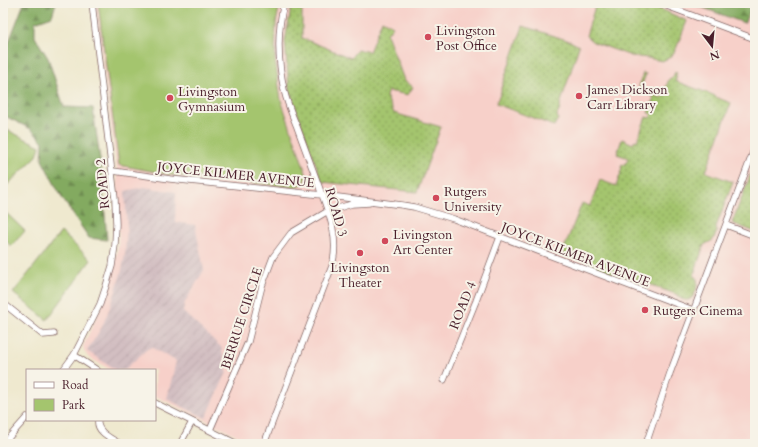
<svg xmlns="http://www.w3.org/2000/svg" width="758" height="447" viewBox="0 0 758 447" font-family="Cardo,serif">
<defs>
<pattern id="industrial-furrows" width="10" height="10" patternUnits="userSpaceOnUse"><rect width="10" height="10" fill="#d2bec1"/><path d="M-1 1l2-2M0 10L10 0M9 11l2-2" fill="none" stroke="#b6a3a6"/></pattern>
<pattern id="grass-dots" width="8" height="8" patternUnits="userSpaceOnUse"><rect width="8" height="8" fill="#a4c56e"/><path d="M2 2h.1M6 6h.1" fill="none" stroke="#889f5b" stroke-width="1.8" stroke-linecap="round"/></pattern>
<pattern id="forest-firs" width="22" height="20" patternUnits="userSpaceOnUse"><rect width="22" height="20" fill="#83aa61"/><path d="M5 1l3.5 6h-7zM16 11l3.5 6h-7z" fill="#6d8a50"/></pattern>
</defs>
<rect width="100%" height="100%" fill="#f7f3e8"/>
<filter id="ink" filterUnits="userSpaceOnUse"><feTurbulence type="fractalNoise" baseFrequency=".025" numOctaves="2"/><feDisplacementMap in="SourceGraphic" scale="8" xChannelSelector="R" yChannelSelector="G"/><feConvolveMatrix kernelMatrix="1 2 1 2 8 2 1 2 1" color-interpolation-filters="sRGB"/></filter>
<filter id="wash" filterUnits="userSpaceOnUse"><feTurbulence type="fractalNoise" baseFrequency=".012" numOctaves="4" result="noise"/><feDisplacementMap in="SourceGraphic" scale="16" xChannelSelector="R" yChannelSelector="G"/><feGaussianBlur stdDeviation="0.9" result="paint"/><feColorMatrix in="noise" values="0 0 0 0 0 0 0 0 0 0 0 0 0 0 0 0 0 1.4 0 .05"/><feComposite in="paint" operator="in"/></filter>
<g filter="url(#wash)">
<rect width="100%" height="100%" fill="#efe9cf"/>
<path fill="#f7d0c9" d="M95 3H755V444H255L155 396V370H111L88 357 84 351 83 346 102 305 109 286 118 247 119 225 117 171Z"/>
<path fill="url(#industrial-furrows)" d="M144 187 176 192 175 222 195 225 204 270 185 302 183 312 221 347 227 372 206 418 167 399 176 361 156 350 151 347 146 350 124 370H116L87 351 102 327 114 297 122 270 125 254 127 227 125 191Z"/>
<path fill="url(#grass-dots)" stroke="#77724c" d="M292 3H306L302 6V38L351 58 357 49 369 52 382 20 393 26 387 34 404 80 413 87 408 95 388 91 386 96 394 113 441 127 417 192 322 182 289 89 285 41Z
M596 3H643L663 10 687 21 676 49 671 57 662 61 648 58 631 56 593 42 586 36Z
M523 26 570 41 579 46 560 105V109L557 115 558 119 554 126 496 104C497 98 502 94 501 88Z
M675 72 677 73 675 77H677L675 81 713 95 718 98 731 103 706 172 733 182 716 227 717 232 713 240 704 245 694 274C694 275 696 278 697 279 698 286 695 301 686 300 685 300 681 299 680 298L678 295 621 274 618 275 592 266 591 263 564 256 563 251 582 203 590 206 600 180 616 186 621 173H620L622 168H621L622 164 625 165 628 158 617 154 622 139 633 144 635 140 637 141 646 117 650 118 652 114 648 113 654 97 640 90 641 88 639 87 643 73 646 74 641 87 644 89V91L662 98 669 79 673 77Z
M753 168H755V232L732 223Z"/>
<path fill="url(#forest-firs)" stroke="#666446" d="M24 3H56L52 16 35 22V37L48 58 64 107 93 108 101 167 107 240 89 238 62 198 42 160 43 142 31 129 3 115V57Z
M690 3H755V5H753L744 23Z"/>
<path fill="#a4c56e" stroke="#77724c" d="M98 3H280L276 23 275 60 281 100 306 173 305 183 295 187 177 176 119 165 109 89Z
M3 128 40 146 37 156 3 189Z
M4 211 25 231 11 246 3 238V212Z
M61 232 91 260 47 320 13 293Z"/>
</g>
<g filter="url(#ink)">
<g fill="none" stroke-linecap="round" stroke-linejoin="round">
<g stroke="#846664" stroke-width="7">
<path id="minor" d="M659 3 755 39
M113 171 170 179 322 195 402 205 414 207 454 219 693 310
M726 225 755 236
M3 303 43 335 54 334
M74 355 97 370
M63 370 74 355 100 304 106 286 112 266 115 245 116 224 115 199 92 3
M444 380 476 301 500 237
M155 403 237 444
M98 420C96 432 111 438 120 444
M210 430 248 342 262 286 273 257 291 233 328 211 352 204 369 203
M3 444 27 417
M180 444 192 422
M264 444 332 266C340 237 328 211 318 184 311 165 304 146 297 127 292 115 287 103 284 90 278 62 277 31 284 3
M646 444 670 373 755 147"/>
</g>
<use href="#minor" stroke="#fff" stroke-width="5.5"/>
</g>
</g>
<g fill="#d1495b" stroke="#f7f3e8" stroke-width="1.5">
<circle cx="428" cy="37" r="4"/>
<circle cx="579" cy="96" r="4"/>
<circle cx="170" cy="98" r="4"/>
<circle cx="436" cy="198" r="4"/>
<circle cx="385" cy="241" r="4"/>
<circle cx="360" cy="253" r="4"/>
<circle cx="645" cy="310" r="4"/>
</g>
<g text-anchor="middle" stroke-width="4" stroke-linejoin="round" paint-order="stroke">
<g font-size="13" fill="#4a1f2b" stroke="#f7f3e8" text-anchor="start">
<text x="436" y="35">Livingston<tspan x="436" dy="15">Post Office</tspan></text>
<text x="587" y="94">James Dickson<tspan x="587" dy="15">Carr Library</tspan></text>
<text x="178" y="96">Livingston<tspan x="178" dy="15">Gymnasium</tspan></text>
<text x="444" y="196">Rutgers<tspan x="444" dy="15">University</tspan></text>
<text x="393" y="239">Livingston<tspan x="393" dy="15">Art Center</tspan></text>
<text x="360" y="272" text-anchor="middle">Livingston<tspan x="360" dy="15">Theater</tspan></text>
<text x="653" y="315">Rutgers Cinema</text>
</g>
<g font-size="13" fill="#4a1f2b" stroke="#f7f3e8">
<text transform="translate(236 174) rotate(6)" y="5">JOYCE KILMER AVENUE</text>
<text transform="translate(102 184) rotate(-95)" y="5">ROAD 2</text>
<text transform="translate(337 212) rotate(74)" y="5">ROAD 3</text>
<text transform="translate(576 254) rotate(21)" y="5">JOYCE KILMER AVENUE</text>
<text transform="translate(462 305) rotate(-68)" y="5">ROAD 4</text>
<text transform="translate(241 318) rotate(-72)" y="5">BERRUE CIRCLE</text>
</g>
</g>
<rect width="758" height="447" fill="none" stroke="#f7f3e8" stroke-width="16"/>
<rect x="26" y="369" width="130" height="52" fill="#f7f3e8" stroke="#b29e9c"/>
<rect x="34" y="382" width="20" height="6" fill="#ffffff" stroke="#b29e9c"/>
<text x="62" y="389" font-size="12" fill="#4a1f2b">Road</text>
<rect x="34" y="399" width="20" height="12" fill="#a4c56e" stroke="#b29e9c"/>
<text x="62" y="409" font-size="12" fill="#4a1f2b">Park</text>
<g transform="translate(712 46) rotate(164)" stroke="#f7f3e8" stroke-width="3" paint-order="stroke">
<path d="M0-3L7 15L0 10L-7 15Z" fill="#4a1f2b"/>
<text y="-6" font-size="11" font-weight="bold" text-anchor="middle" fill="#4a1f2b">N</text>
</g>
</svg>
